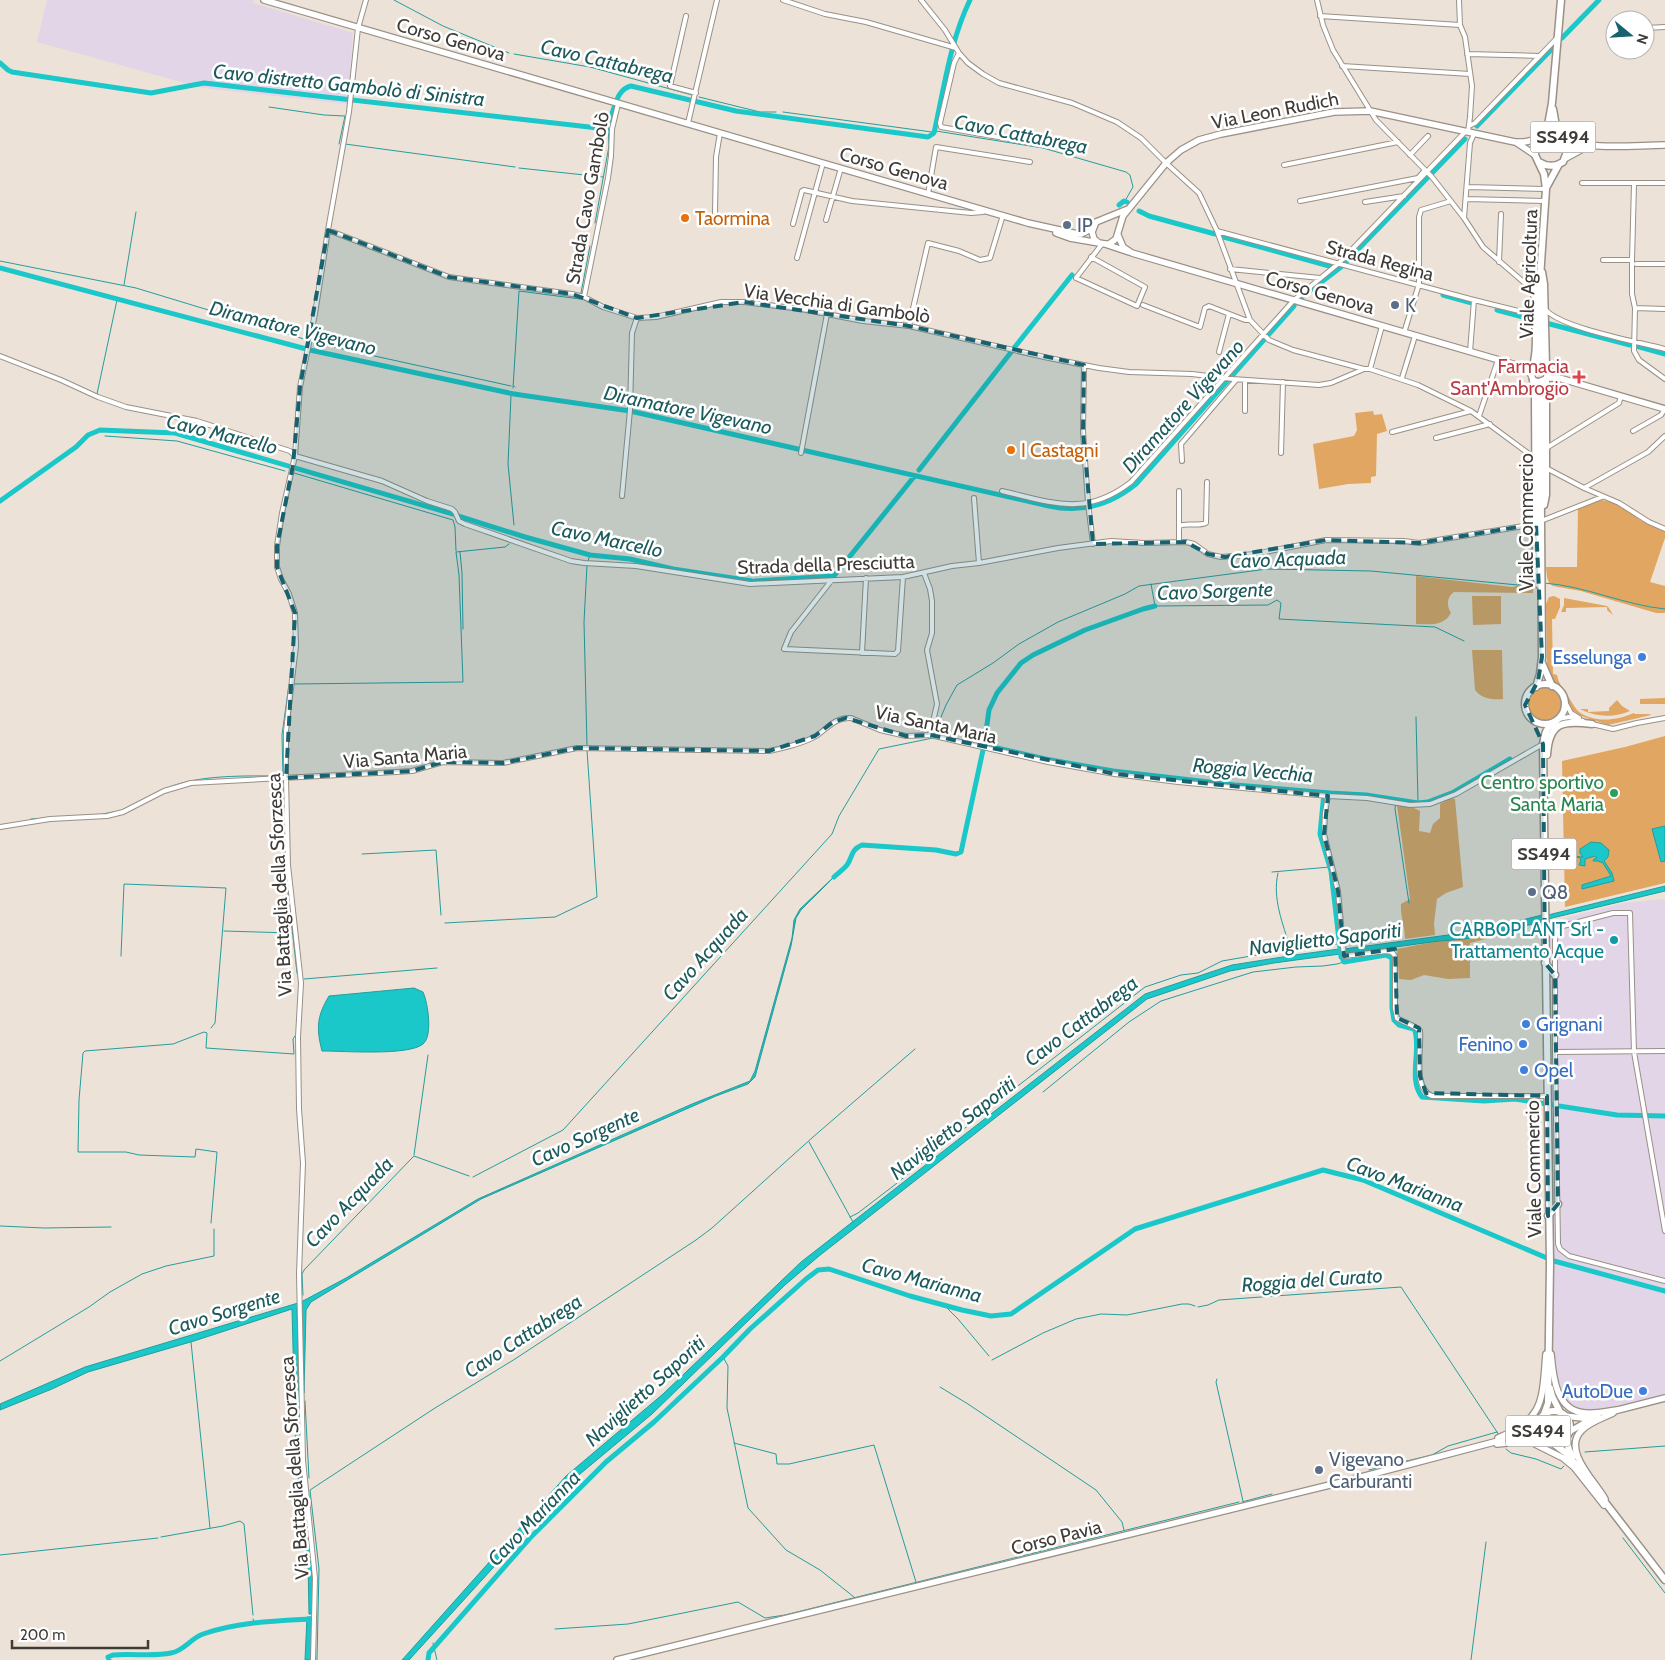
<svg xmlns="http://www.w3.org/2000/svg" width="1665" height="1660" viewBox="0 0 1665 1660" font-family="Cabin,sans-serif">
<rect width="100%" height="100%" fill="#ede2d7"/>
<path fill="#e2d5e8" d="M47 0H254L253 3 353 33 348 104 203 88 37 42Z
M1665 899V1395L1611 1409 1585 1411 1573 1408 1563 1399 1554 1373 1549 922 1623 903Z"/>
<path fill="#e0a662" d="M1373 411 1374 415 1382 414 1387 431 1377 434 1376 476 1371 477V483L1348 484 1319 489 1313 444 1354 436 1357 430 1355 413Z
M1601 500 1617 503 1640 520 1665 532V538L1650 582 1665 586V613H1656L1581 591 1553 586 1549 583 1547 577 1546 567H1577L1578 508Z
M1416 576 1512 587 1532 583H1533V593H1528L1454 592C1447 597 1446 605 1451 613 1443 627 1430 624 1416 624Z
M1472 596H1501V624L1473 625Z
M1554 596 1560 599V607L1555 619H1552L1553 674 1557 675C1558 682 1563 689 1567 695 1571 700 1574 707 1578 711 1594 724 1618 720 1634 713L1635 714H1649L1651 715 1608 725 1581 716 1569 708 1566 697 1553 682 1547 668 1546 604 1549 597Z
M1564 598 1607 606 1609 608 1613 615 1607 610V607L1566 608V612H1561L1564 605Z
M1472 650H1502L1503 699C1492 700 1482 699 1475 690Z
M1529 704a16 16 0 1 1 32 0a16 16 0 1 1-32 0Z
M1665 698V704H1640V699Z
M1617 700 1622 706 1630 711C1614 718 1595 717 1580 709H1588V712L1609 711V708Z
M1665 736V826L1653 829 1661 862 1665 861V883L1565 907 1562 761 1625 747Z
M1451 798 1455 799 1463 887 1446 893 1437 899 1434 923 1435 935 1405 939C1405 927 1400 915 1401 904L1410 899 1397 805 1414 808 1420 811 1419 831 1430 833 1433 824 1440 818V804Z
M1527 927 1518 931 1470 943V978L1448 979 1424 975 1411 980 1399 979 1397 949 1439 941 1464 940Z"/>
<path fill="#1ac7c9" stroke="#259d9d" d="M1665 826V861L1661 862 1652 829Z
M1591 842 1601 843 1609 850 1608 857 1604 861 1612 873 1614 881 1582 889V885L1611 876 1603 863 1598 861H1593L1594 859 1597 858 1595 856 1585 859V866L1579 865 1581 860 1579 857 1576 858 1577 861 1572 862 1570 856 1583 857 1580 853V849Z
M837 874 801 910 796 918 791 946 755 1077 748 1084 716 1096 481 1199 311 1302 306 1310 304 1393 301 1302 346 1278 478 1199 692 1104 750 1081 755 1071 792 938 794 920 800 909Z
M1665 886V891L1548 919V915Z
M1542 915V922L1466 939 1439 941 1344 954V949L1478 931Z
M1339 949 1340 954 1274 963 1230 971 1147 999 819 1256 785 1285 652 1414 574 1479 409 1660H402L566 1476 663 1394 801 1262 1145 994 1232 965 1295 955Z
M414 988 423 992C428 1003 433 1036 423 1044 409 1056 343 1051 322 1051 316 1028 317 1016 329 996Z
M298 1303V1307L297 1308 301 1460 313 1582V1606L311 1614H309L308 1560 296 1460 292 1309 194 1341 88 1372 52 1389 0 1410V1404L85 1367Z
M307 1617H311L313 1622 311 1660H305Z"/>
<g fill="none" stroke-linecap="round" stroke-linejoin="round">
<path stroke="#259d9d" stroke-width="1" d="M394 0 443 26 509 53
M514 54 590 67 692 95
M699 97 760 112H776
M269 107 324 115 345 116 339 144
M783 112 932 132
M936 131 1043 148 1126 172 1130 175 1133 187 1125 201
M345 144 515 167
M519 168 603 177
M595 223 609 146 608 121
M0 261 136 288 307 340
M124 285 136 212
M581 293 590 246
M311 342 511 386
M514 386 515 387
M513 388 519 291 580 299
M97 394 117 300
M514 394 515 392
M511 396 508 464 514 525
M105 436 177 441 285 471
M294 473 453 520 455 527 456 551
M460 552 462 573 463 629
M588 561 590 555
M1544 583C1586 586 1624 605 1665 609
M1151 584 1155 606 1268 605 1277 600 1281 603 1279 619 1435 627 1464 641
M294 684 463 682 459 575 456 552 505 547 509 544
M1416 717 1418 802
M934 734 946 705 957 685 993 663 1019 644 1058 622 1125 594 1139 586 1267 569 1371 571 1518 585 1535 582
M587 746 584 622 587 565
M283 781 284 856 297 973
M165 789C198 774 246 776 283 776L282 735 289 684
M1396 800 1395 809 1409 903
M103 814 113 812
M31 819 79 816
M362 854 436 850 441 915
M1272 872 1330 867
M1278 873C1272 899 1283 923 1290 948
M445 923 555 917 597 897 587 750
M224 931 291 933
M121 956 124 884 226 888 215 1023 211 1028
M304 979 437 968
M1043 1092 1129 1022 1161 1001 1253 972 1296 967 1323 966 1337 964 1344 962
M809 1142 853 1222
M414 1155 428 1055
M473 1177 563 1130 832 834 839 816 879 749 933 738
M850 1217 858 1213 892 1187 996 1103 1145 987 1181 975 1198 973 1222 961 1315 945 1339 944
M211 1223 217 1152 196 1149 195 1157 139 1155 126 1152H78L79 1100 83 1053 85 1051 173 1044 204 1032 207 1033 206 1048 294 1054 293 1039 295 1036
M0 1226 44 1228 111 1227
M303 1295 302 1274 304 1270 412 1158 414 1156 469 1176
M944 1305 958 1319 989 1356
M1198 1307 1208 1305 1219 1300 1401 1287 1499 1435
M191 1342 210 1528
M723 1357 728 1366 727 1408 748 1508 786 1550 820 1570 854 1597
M992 1360 1043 1333 1076 1319 1101 1314 1127 1315 1182 1304H1189L1195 1306
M0 1361 89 1307 110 1292 142 1274 166 1266 214 1256V1229
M1217 1379 1216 1382 1243 1501
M940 1387 968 1404 1096 1490 1122 1522 1124 1530
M305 1401 309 1478
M734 1443 776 1454 777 1464H789L874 1445 916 1582
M1506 1449 1511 1453 1536 1459 1561 1469 1564 1466
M1585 1452 1665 1446
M1369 1470 1432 1455 1448 1446 1497 1432
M1242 1502 1272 1494
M161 1537 223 1526 240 1521 244 1524 253 1615
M1623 1538 1665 1593
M0 1555 158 1538
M253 1619 254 1621
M555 1629 628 1624 738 1602 765 1618 785 1615 1239 1502
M433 1643 437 1660
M317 1660 319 1569 310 1490 435 1408 515 1359 696 1240 712 1228 813 1137 915 1049
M1471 1660 1486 1542"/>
<path stroke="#1ac7c9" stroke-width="5" d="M1562 38 1599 0
M0 63 8 70 12 72 151 93 204 83 598 128C618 124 610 91 631 86L736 111 928 137 934 133C944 89 950 41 970 0
M1477 126 1552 49
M1119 205 1124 201 1127 202
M1139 211 1149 216 1215 234
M1220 236 1333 267
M0 268 310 350 514 394 630 411 1049 506C1081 513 1110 505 1136 484L1294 306
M1443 295 1472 303
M1302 297 1341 267 1465 139
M1497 310 1530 319
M1546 323 1630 345
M1636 346 1665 354
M1014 348 1072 275
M919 470 1012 351
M0 501 76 447 88 435 100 430 175 433 453 514
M458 516 525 537 590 555 630 559 673 569 752 581
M755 581 834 576 913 478
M984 745 1045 759 1113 771 1235 785 1330 793 1366 795 1418 803 1428 802 1454 792 1510 759
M984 746 989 710 997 693 1021 663 1033 655 1085 630 1143 609 1155 606
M1324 793 1320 834 1331 871 1341 957
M834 877C838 873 843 870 847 865 853 857 850 850 862 845L936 850 956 854 961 852 983 750
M1343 960 1344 962 1386 955 1392 958V1008L1394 1020 1399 1025 1414 1029 1415 1031C1421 1052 1408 1079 1422 1097L1484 1101 1515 1099 1617 1115 1665 1116
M109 1660 108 1657 113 1655C132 1653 152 1657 171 1653 184 1651 191 1638 203 1634 238 1622 274 1621 310 1619V1622
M428 1660 429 1653 530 1538 606 1462 654 1422 723 1357 750 1329 806 1279 818 1270 829 1269 910 1296 962 1310 991 1316 1011 1314 1135 1229 1323 1170 1363 1180 1554 1261 1665 1291"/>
<path stroke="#cac1b7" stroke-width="6" stroke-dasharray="6 3" stroke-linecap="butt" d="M1540 359V386"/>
<g stroke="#999086" stroke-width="6">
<path id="street" d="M783 0 825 14 866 22 956 48
M921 0 945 30 959 53 968 63 983 74 999 83 1072 103 1117 122 1141 138 1166 163 1199 193 1217 231 1250 320 1269 340 1293 350 1364 369
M1317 0 1323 25 1333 50 1376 120 1432 177 1464 218 1483 247 1527 285 1535 289
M1459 0 1460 25 1465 37 1472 86 1470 117 1468 132
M686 16 670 86 696 93
M1320 16 1460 25
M1645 28 1665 27
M959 53 954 63 940 123 941 127 1032 143
M1467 54 1540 56
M1342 66 1470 74
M688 123 717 0
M1469 126 1475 123 1558 37
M1410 155 1428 136
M1284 165 1398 142
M1582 183H1665
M1634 184 1632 260V294L1635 308 1634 351 1639 360 1665 379
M1467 187 1546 189
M928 194 936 147 1030 162
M1466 199 1545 201
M1300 201 1418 178 1425 170
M1365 202 1404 196
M715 213 716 157 720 133
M1464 218 1470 143 1474 134
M826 220 841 168
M793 224 802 191 804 190 852 201 971 213 983 212
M328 230 449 277 572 294 584 297 603 307 637 318 656 317 721 302H744L801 309 863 321 909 326 1044 357 1099 368 1129 372 1192 374 1233 379 1319 385 1331 383 1364 369H1370L1418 385 1471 411 1536 459
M1217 231 1474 300 1535 315
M1091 257 1145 287 1137 306 1076 278 1102 244
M797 258 823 163
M1603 260H1632
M1499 262 1501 214
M1636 264H1665
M1230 269 1320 278
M584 297 608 178 611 156 612 129 618 104
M1143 305 1200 327 1205 308 1209 306 1245 320H1250
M1635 308 1665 309
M1545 309C1560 328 1639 342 1665 349
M909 326 928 243 959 251 980 260 990 258 1003 215
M1404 333 1419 284V217L1421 210 1451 201
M1219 352 1229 314
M1470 352 1474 300
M0 356 61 380 98 397 126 407 197 421 290 451 295 456 382 481 427 501 452 509 455 512 459 521 465 524 571 561 584 563 636 566 750 584 903 577 952 566 979 563 1058 548 1111 541 1144 543 1186 542 1194 544 1208 554 1221 557 1255 554 1326 540 1404 541 1419 543 1536 524
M1084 365 1083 431 1088 503 1093 544
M1370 369 1382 326
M1402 378 1415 336
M1245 411V380
M1479 416 1498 360
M1633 431 1661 415 1665 409
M1392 432 1471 411
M1436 438 1490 424
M1548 447 1619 403 1621 396
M801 453 827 314
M1281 453 1283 382
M1182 461 1181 444 1236 380
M1546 468 1584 488 1619 503 1649 522 1665 529
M1584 488 1648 452 1665 436
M1002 491C1053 503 1086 517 1131 482L1294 300 1339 263 1465 132
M622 496 630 410 632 333 637 318
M974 498 979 563
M1541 521 1602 497
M1179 526V491
M1179 541V526C1188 522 1197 527 1206 523L1207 482
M924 573 930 589 932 601V633L927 650 937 704 930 735
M831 581 791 632 784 649 895 654 898 651 903 577
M862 653 866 578
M1564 700 1571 713 1579 718
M1558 719 1569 717 1583 721
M1592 724 1613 729 1637 723 1665 718
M1328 796 1325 813 1324 834 1338 891 1344 956 1386 951 1392 952 1395 956V1008L1397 1018C1404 1023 1414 1024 1420 1031 1422 1048 1412 1088 1432 1096H1547
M0 827 50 819 107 816 123 812 164 791 191 783 396 772 412 771 443 762 503 763 577 748 769 751C784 748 802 744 816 736 828 728 835 717 851 718L880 730 906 736 930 735 1048 762 1115 774 1178 782 1328 796 1367 798 1410 805 1430 804 1456 794 1543 744
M1555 1052 1665 1051
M1665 1231 1634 1052 1630 913H1613L1563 926 1557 931 1555 940V1052L1558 1244 1560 1249 1569 1256 1665 1281
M313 1660 315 1578 303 1460 299 1274 303 1163 299 1109 298 1037 301 983 288 865 286 778V731L296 646 295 613 289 594 281 579 277 567V546L282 513 295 456 300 387 315 314 328 230 349 112 358 28 366 0"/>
</g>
<g stroke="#999086" stroke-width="8">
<path id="secondary" d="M264 0 1028 223 1073 233 1081 234 1093 228
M1563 138C1589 151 1635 145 1665 145
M1517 143 1535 155
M1566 158 1590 145
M1056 233 1070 238 1105 244 1129 252
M1118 235 1123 247 1132 253 1523 367 1531 368
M1099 243 1094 239 1092 232 1096 222 1128 209
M1105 244H1109L1116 239 1123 216 1166 163 1181 150 1199 140 1221 134 1334 112 1370 111 1515 142H1524L1538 139
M1523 367 1530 372 1533 380 1538 382 1546 379 1549 371
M1531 367 1534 364 1541 363 1548 369
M1547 378H1559L1665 409
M1551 1354C1553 1377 1556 1412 1586 1413 1596 1414 1607 1411 1617 1410
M1614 1411 1665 1398
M1565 1416 1582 1418 1598 1415
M1569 1432 1591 1419
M1519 1437H1536L1545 1441
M1498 1438C1545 1419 1542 1400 1546 1354
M1497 1444 1529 1441 1563 1458 1574 1467 1604 1505
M1605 1499C1595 1481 1561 1450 1582 1430 1590 1422 1603 1418 1613 1413
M617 1660 1342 1482 1502 1440 1526 1432 1539 1421"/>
</g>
<g stroke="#999086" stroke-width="9">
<path id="primary" d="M1553 109 1556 126 1561 136
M1544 134 1548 125 1552 103 1561 0
M1539 162C1547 167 1555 167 1563 162L1568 149 1563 138 1553 133 1544 134 1538 139 1535 147V155L1544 174 1546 189 1540 278V359
M1546 188 1559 164
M1542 272 1544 284 1546 366
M1533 366C1541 336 1529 304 1538 275
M1533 380 1535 395 1536 577 1539 585
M1544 505 1546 495V379
M1542 663 1552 686
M1525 704a20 20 0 1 1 40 0a20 20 0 1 1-40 0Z
M1536 687 1540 674 1542 657 1540 386
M1547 755C1549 722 1563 720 1592 724
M1545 963 1555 975
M1548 1216 1558 1204
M1550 1388 1552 1396 1560 1412
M1538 1427a16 16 0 1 1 32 0a16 16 0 1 1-32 0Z
M1544 1414 1548 1403 1550 1264 1543 744C1545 735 1545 729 1553 723
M1566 1438 1569 1450 1573 1457
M1554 1444 1566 1453 1581 1471 1665 1580"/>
</g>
<use href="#street" stroke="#fff" stroke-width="4"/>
<use href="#secondary" stroke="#fff" stroke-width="5.5"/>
<use href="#primary" stroke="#fff" stroke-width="6"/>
</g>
<path fill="#186270" fill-opacity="0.2" stroke="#186270" stroke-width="4" stroke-dasharray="10 6" stroke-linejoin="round" d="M328 230 449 277 572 294 637 318 744 302 909 326 1084 365 1083 431 1093 544 1186 542 1208 554 1225 557 1326 540 1419 543 1536 524 1542 657 1538 681 1525 705 1543 744 1545 963 1555 975 1558 1204 1548 1216 1547 1096 1426 1093 1420 1076 1419 1028 1397 1018 1395 949 1344 956 1338 891 1324 834 1328 796 1115 774 930 735 906 736 846 718 833 722 815 736 769 751 577 748 503 763 443 762 412 771 286 778 295 613 277 567V546L293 465 300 387Z"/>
<g fill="#e8710a" stroke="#fff" stroke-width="2">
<circle cx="685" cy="218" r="5"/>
<circle cx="1011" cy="450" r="5"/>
</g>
<g fill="#5c6f8a" stroke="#fff" stroke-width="2">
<circle cx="1067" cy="225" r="5"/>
<circle cx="1395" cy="305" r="5"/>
<circle cx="1532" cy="892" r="5"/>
<circle cx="1319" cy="1470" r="5"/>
</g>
<path fill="#e0444e" stroke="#fff" stroke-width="2" d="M1576.5 369.5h5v5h5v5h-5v5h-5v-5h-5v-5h5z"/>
<g fill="#3f7fe0" stroke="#fff" stroke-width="2">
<circle cx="1642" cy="657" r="5"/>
<circle cx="1526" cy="1024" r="5"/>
<circle cx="1523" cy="1044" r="5"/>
<circle cx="1524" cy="1070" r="5"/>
<circle cx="1643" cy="1391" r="5"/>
</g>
<circle fill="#2e9e5b" stroke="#fff" stroke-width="2" cx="1614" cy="793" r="5"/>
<circle fill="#0f9aa8" stroke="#fff" stroke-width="2" cx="1614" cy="940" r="5"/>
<g text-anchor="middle" stroke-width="5" stroke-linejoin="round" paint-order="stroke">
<g fill="#fff" stroke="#797673" stroke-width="1">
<rect x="1530.5" y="121.5" width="65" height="31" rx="4"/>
<rect x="1511.5" y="838.5" width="65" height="31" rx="4"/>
<rect x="1505.5" y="1415.5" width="65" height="31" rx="4"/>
</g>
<g font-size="18" font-weight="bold" fill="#3f3b37">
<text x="1563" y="143">SS494</text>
<text x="1544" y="860">SS494</text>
<text x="1538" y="1437">SS494</text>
</g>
<g font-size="19" fill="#3f3b37" stroke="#fff">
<text transform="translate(451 39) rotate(16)" y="7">Corso Genova</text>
<text transform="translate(1275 110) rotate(-11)" y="7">Via Leon Rudich</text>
<text transform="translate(894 168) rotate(16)" y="7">Corso Genova</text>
<text transform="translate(587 198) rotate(-80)" y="7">Strada Cavo Gambolò</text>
<text transform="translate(1380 260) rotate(15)" y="7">Strada Regina</text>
<text transform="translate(1528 274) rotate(-88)" y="7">Viale Agricoltura</text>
<text transform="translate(1320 292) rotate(16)" y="7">Corso Genova</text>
<text transform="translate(837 303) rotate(8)" y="7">Via Vecchia di Gambolò</text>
<text transform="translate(1526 522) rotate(-90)" y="7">Viale Commercio</text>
<text transform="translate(826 564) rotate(-2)" y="7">Strada della Presciutta</text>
<text transform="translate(936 724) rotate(12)" y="7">Via Santa Maria</text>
<text transform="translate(405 756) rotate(-5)" y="7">Via Santa Maria</text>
<text transform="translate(279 885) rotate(-93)" y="7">Via Battaglia della Sforzesca</text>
<text transform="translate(1533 1169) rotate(-91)" y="7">Viale Commercio</text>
<text transform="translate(294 1468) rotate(-94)" y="7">Via Battaglia della Sforzesca</text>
<text transform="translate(1056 1537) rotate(-14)" y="7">Corso Pavia</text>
</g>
<g font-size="19" fill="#c56008" stroke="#fff" text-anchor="start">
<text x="695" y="225">Taormina</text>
<text x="1021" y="457">I Castagni</text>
</g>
<g font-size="19" fill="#4e5e75" stroke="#fff" text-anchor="start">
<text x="1077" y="232">IP</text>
<text x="1405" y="312">K</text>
<text x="1542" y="899">Q8</text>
<text x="1329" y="1466">Vigevano<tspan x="1329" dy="22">Carburanti</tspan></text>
</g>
<g font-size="19" fill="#be3a42" stroke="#fff" text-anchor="end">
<text x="1569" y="373">Farmacia<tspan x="1569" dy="22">Sant'Ambrogio</tspan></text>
</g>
<g font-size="19" fill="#366cbe" stroke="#fff" text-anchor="end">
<text x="1632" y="664">Esselunga</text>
<text x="1536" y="1031" text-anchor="start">Grignani</text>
<text x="1513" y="1051">Fenino</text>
<text x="1534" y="1077" text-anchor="start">Opel</text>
<text x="1633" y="1398">AutoDue</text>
</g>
<g font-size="19" fill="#27864d" stroke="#fff" text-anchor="end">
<text x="1604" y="789">Centro sportivo<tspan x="1604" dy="22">Santa Maria</tspan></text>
</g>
<g font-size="19" fill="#0d838f" stroke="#fff" text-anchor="end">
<text x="1604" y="936">CARBOPLANT Srl -<tspan x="1604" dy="22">Trattamento Acque</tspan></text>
</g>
<g font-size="20" font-style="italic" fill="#1c5a5b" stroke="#fff">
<text transform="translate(607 61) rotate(13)" y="7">Cavo Cattabrega</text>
<text transform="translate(349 85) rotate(6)" y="7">Cavo distretto Gambolò di Sinistra</text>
<text transform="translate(1021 134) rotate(11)" y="7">Cavo Cattabrega</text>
<text transform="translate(293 328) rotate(14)" y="7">Diramatore Vigevano</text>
<text transform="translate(1183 406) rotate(-48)" y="7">Diramatore Vigevano</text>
<text transform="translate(688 410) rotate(12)" y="7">Diramatore Vigevano</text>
<text transform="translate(222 434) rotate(14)" y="7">Cavo Marcello</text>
<text transform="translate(607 539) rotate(12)" y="7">Cavo Marcello</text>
<text transform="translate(1288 559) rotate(-2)" y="7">Cavo Acquada</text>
<text transform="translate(1215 591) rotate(-2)" y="7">Cavo Sorgente</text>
<text transform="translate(1253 770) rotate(5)" y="7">Roggia Vecchia</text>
<text transform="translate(1325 939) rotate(-7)" y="7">Naviglietto Saporiti</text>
<text transform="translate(705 954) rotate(-48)" y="7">Cavo Acquada</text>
<text transform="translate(1081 1021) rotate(-37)" y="7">Cavo Cattabrega</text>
<text transform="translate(953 1128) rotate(-38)" y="7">Naviglietto Saporiti</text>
<text transform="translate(585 1137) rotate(-24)" y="7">Cavo Sorgente</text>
<text transform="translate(1405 1184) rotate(21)" y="7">Cavo Marianna</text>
<text transform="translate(349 1202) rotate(-46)" y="7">Cavo Acquada</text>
<text transform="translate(922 1280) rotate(15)" y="7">Cavo Marianna</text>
<text transform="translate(1312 1280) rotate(-4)" y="7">Roggia del Curato</text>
<text transform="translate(224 1312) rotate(-17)" y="7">Cavo Sorgente</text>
<text transform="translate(523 1336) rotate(-33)" y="7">Cavo Cattabrega</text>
<text transform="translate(645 1391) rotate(-42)" y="7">Naviglietto Saporiti</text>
<text transform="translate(534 1518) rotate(-46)" y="7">Cavo Marianna</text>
</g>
</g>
<g transform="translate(1630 35) rotate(108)"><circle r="24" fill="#ffffff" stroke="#b2b1af"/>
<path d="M0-4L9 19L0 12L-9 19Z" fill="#186270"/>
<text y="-8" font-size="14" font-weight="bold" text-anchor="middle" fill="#3f3b37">N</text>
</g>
<path d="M12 1640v8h136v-8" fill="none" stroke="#3f3b37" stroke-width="2.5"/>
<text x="20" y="1640" font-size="15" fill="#3f3b37" stroke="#ffffff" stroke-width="4" paint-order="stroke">200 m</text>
</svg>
